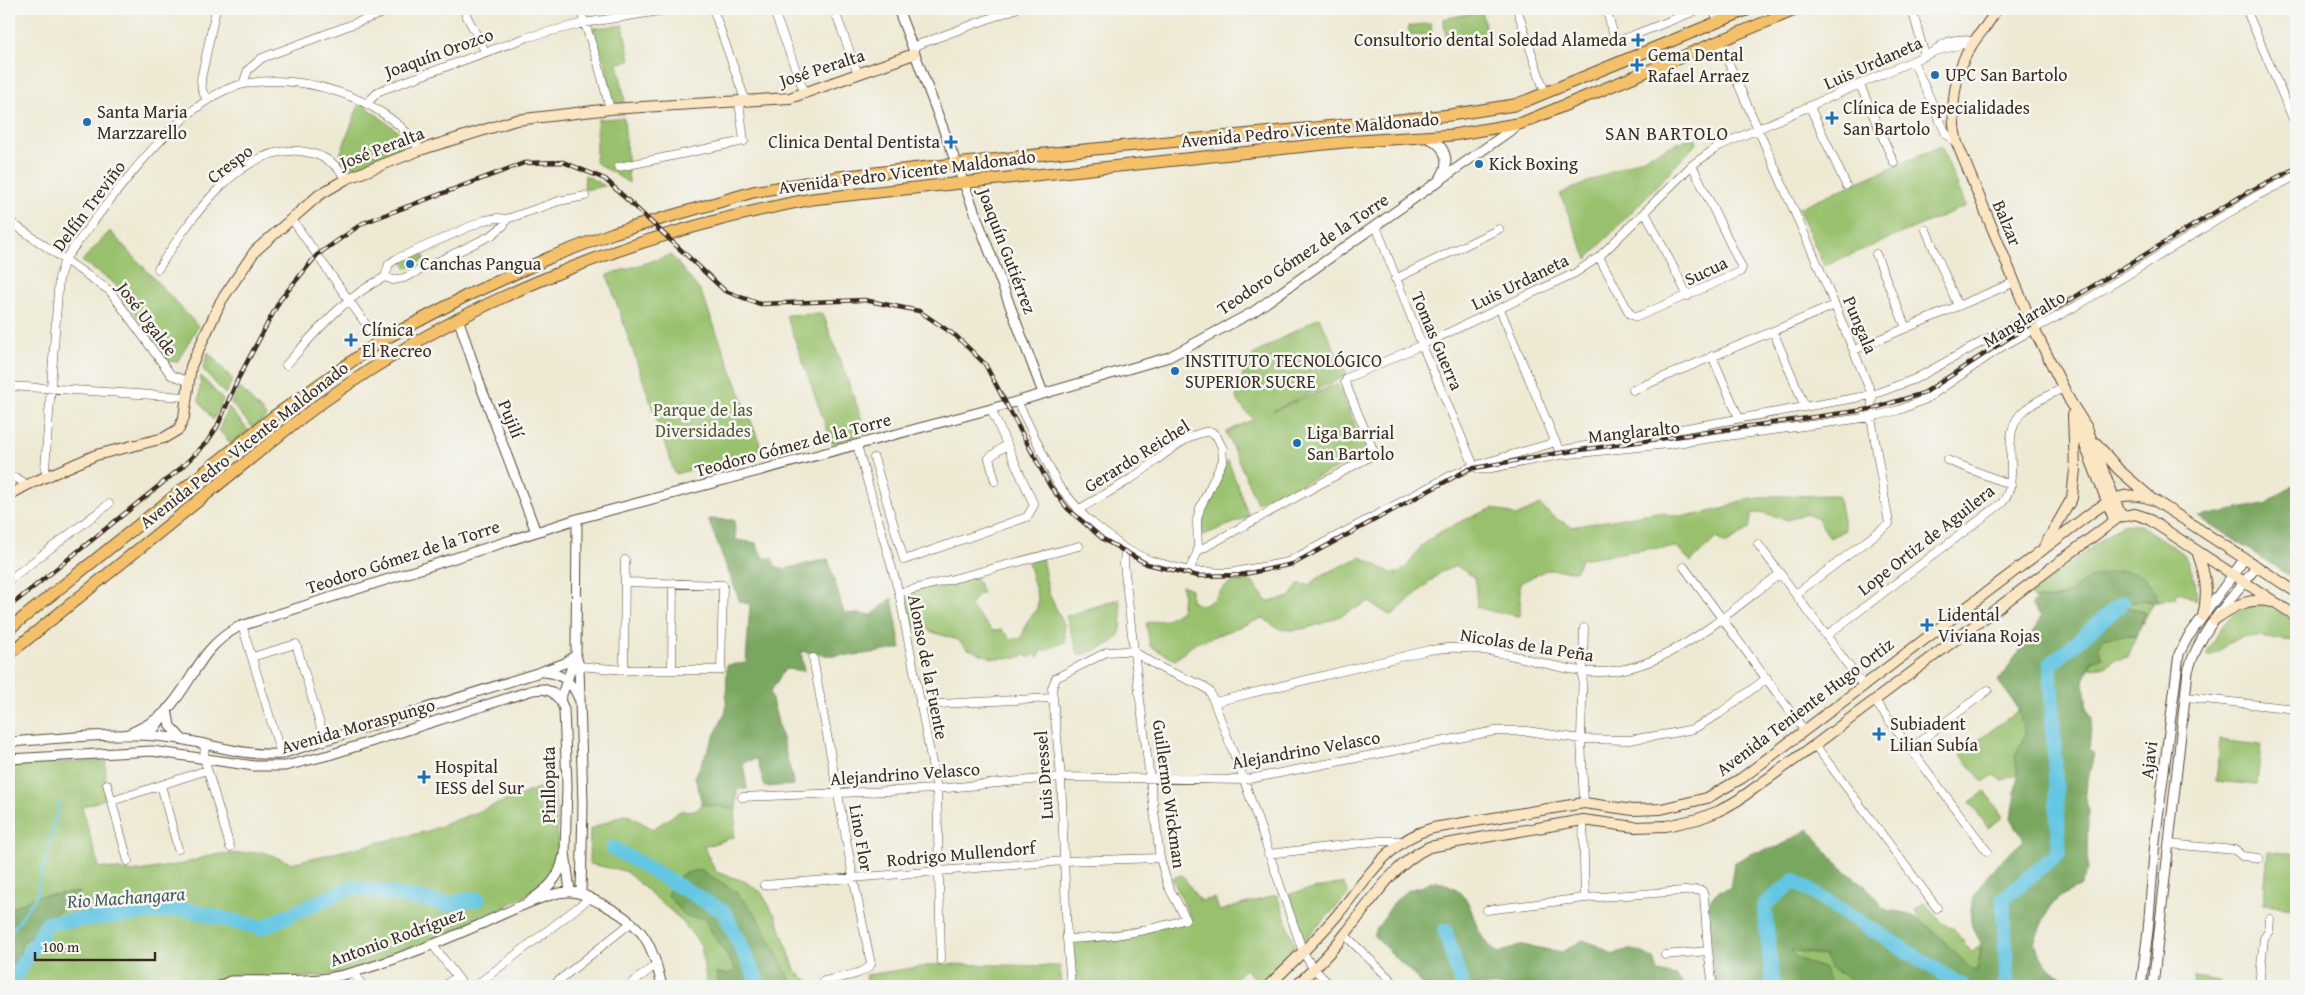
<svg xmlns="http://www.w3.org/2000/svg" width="2305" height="995" viewBox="0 0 2305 995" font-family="'Gentium Book Plus',serif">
<rect width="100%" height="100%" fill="#f6f6f2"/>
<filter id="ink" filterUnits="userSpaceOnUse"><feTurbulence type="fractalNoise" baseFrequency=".02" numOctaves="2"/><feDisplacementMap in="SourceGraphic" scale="10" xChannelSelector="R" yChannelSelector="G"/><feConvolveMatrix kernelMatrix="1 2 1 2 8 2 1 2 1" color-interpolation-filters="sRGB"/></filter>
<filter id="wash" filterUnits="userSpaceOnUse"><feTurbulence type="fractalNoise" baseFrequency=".0096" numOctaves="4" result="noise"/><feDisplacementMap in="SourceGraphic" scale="20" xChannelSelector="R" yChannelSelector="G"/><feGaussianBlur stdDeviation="1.12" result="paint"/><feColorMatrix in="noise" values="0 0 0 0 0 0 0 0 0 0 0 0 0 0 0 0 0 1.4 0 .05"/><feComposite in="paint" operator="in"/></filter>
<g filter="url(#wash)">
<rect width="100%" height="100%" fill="#eee9d3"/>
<path fill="#99c16d" stroke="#6a7646" d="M1482 11 1487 37 1448 45 1443 19Z
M1431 23 1432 34 1410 36 1408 26Z
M623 25 630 61 618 63 625 102 612 103 606 65 593 28Z
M360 102 399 132 404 140C402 160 376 163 358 169L338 160Z
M624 118 629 183 595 162 598 119Z
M1694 136 1697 143 1587 259 1560 194Z
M1941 146 1966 206 1824 266 1798 208Z
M585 175 605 186 584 190Z
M110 231 198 326 177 362 168 361 115 284 82 261Z
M421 251 425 259 407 269 402 260Z
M671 255 701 292 763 452 675 474 607 275Z
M823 314 867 433 832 443 786 315Z
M1319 317 1347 375 1273 411 1337 384 1368 455 1257 503 1226 432 1254 419 1246 412 1236 398 1245 369 1253 355Z
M208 352 233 380 225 394 203 369Z
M201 376 223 400 213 420 199 401Z
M239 387 267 417 253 428 231 403Z
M228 407 250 432 231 444 219 430Z
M1228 460 1249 517 1201 536 1204 507Z
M1838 495 1845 530 1830 538 1817 518 1806 513 1788 520 1761 512 1752 514 1749 529 1726 544 1716 538 1691 562 1677 547 1646 549 1581 559 1576 571 1546 570 1520 583V616L1494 612 1477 607 1475 578 1457 566 1441 572 1391 616 1369 602C1344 613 1309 635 1280 629 1274 627 1268 621 1263 618L1194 644 1175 660 1150 646 1146 623 1166 620 1181 610 1183 597 1182 585 1191 589V601L1200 605C1218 600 1212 599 1224 587 1230 582 1239 581 1247 579L1254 584 1267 602 1291 597 1298 584 1309 585 1324 574 1361 557 1391 573H1399C1412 564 1414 553 1424 544 1443 527 1471 517 1494 508L1516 516 1540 505 1553 517 1572 527 1657 512 1677 516 1696 515 1726 508 1740 501 1772 496Z
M2122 524 2140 525 2184 554 2195 579 2197 601 2178 591 2176 597 2159 602 2153 588 2090 578C2069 594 2061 601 2034 599L2031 594Z
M1042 558 1049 594 1064 624 1065 642 1041 652 1038 658 1035 654 1029 658 1025 655 1017 658H992L966 648 958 640 929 631 927 626 909 627 902 593 975 576 983 593 977 595 970 606 993 631 1002 630 1011 639H1021L1028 620 1037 610 1038 599 1028 562Z
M1119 599C1127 644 1117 641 1079 656L1066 616Z
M2140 600 2154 602 2142 624 2145 613 2126 606 2129 602Z
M2265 604 2296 622V641L2243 636 2229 643 2211 657 2206 655C2225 623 2225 610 2265 604Z
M2136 636 2128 657 2115 660 2105 667 2089 668 2104 637Z
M2019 710 2025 734 2015 757 2018 774 2003 780 1994 775 1983 782 1960 754Z
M2220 740 2261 745 2257 785 2216 781Z
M106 761 105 799 82 807 99 867 132 872 183 864 210 855 263 852 291 863 428 831 554 782C555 803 562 860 553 876 542 896 379 965 351 971 335 975 316 977 299 978 266 980 233 971 202 986H9V764Z
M1985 791 2003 817 1988 828 1970 802Z
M702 804 736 809 734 837 704 847 716 872 744 881 761 892 776 917 796 972 816 986 851 982V986H707L701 945 679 918 625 871 589 864 590 829 626 814 653 829 680 811 697 810Z
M2268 851 2296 854V908L2263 905Z
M1182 875 1200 901 1215 898 1219 911 1277 895 1295 946 1293 952 1263 986 1245 969 1227 986H1077L1072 941 1192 921 1172 878Z
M1343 883 1349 894 1304 940 1288 894Z
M1924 902 1943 924 1953 928 1972 953 1982 945 1977 970H1972L1921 921 1915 910Z
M1791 950 1825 956 1864 986H1831L1824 969 1796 958Z
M940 964 1060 966 1062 986H867L866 975Z
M2194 977 2220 981V986H2193Z"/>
<path fill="#7aa760" stroke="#5a683f" d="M2296 482V580L2199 517 2268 503Z
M708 519 734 520 736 540 756 543 763 558H772L775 566 784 569 828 559 844 613 872 615 892 598 901 648C870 654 833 660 801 651L804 671 785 669 770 692 794 785 765 787 757 759 743 762 747 789H737L736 809 702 804 695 777 726 711 727 665 746 663 750 604 740 602Z
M2117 571C2145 571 2148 578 2159 602 2148 602 2133 596 2126 606L2145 613 2136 636 2104 637 2098 646 2102 658 2092 660 2084 681 2087 710 2092 718 2089 749 2094 754 2085 792 2088 812 2087 871 2080 887C2049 898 2047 913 2034 942 2044 968 2059 978 2084 986H1864L1830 968 1825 956 1791 950 1796 958 1824 969 1831 986H1715L1707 903 1718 891 1730 888 1734 863 1752 853 1778 847 1809 829C1819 842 1827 854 1839 865 1853 879 1876 890 1882 908 1891 912 1897 911 1905 913 1929 921 1954 952 1972 970H1977C1978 962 1983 950 1981 943 1978 936 1972 929 1971 922 1966 888 2002 861 2024 840L2011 818 2018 774 2015 757 2025 734 2017 706 1998 681 2037 627 2041 616 2031 605 2037 599C2069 602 2066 590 2090 578 2098 574 2109 573 2117 571Z
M700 869 736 892 757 916 791 981 808 986H718L716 973 728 974 736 970 703 918 686 917 667 894 681 875Z
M1430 881C1486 886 1461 930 1499 953L1521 945 1562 952 1583 940 1599 946 1613 955C1629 946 1639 950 1654 959L1658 972 1676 976 1686 986H1424C1408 968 1390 953 1373 935 1383 921 1391 902 1405 892 1413 887 1423 889 1430 881Z
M80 892 22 944 13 986H9V909L36 896Z"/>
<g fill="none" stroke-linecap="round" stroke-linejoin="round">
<path stroke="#64c6e2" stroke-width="2.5" d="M9 935 36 896 59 804"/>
<path stroke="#64c6e2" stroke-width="15" d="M613 848 724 912 760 986
M1445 931 1462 986
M9 985 48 923 184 909 261 928 352 887 446 904 478 899
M1773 986 1764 905 1794 881 1963 986
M2003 986 2007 983 2003 899 2059 852 2050 665 2123 602"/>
</g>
</g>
<g filter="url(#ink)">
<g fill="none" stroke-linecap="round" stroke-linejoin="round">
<g stroke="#564739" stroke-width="9">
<path id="minor" d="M463 9 485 51
M580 9 598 63 610 109
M713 9 746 102
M773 9 805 94
M834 9 858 74
M1517 9 1545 93
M1606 9 1616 42 1700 9
M1712 9 1719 21
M1912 9 1925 56
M2246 9 2296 126
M1719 41 1818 265 1872 395 1871 417 1889 524 1796 594
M912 47 1015 9
M1935 51C1945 40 1960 37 1974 42
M1913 61 1946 134 1957 143
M243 84 248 70 262 58 393 9
M1860 85 1894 163
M207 100 202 90 201 79 216 9
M367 103 379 91 528 37 584 23 672 9
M1810 107 1846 185
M619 167 744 141 739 102
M1645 212 1688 296
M291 218 389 357
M9 221 110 291 171 375 188 381
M1376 226 1422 345 1474 466
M1926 230 1958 306
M1876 254 1906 328
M1599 257 1630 314 1637 317 1740 272 1742 268 1692 165
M158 269C187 224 241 139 306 152 323 155 337 164 346 179
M385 277 389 264 396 259 485 220 498 218 507 219 559 201 585 196
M1395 279 1499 229
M1500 309 1558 448 1563 450 1872 395 1915 379 2029 316
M1773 331 1805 407
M1854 350 2015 282
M1712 356 1739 418
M286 365C316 332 344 297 385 277L393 280 404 278 492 235 503 226 507 219
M9 386 186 397
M1633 390 1835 305
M1017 401 1058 485 1086 518 1125 549 1149 560 1189 571 1229 573 1288 562 1450 476 1474 466 1556 442
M857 445 899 593 937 789 941 960
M874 458 904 560 1027 517 1034 505 991 409
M1947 460 2011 485
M1474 466 1479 469H1486L1560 455 1668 444 1871 417 1899 410 1926 399 2003 346 2078 305 2258 195 2296 176
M9 477 17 478 27 485
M47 477 45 468 59 278 65 259C103 210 181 95 244 84 275 78 308 82 338 92 367 101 405 123 420 150
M995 481 989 458 1007 444
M1078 510C1096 499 1114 490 1132 478 1151 467 1190 428 1212 432L1217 437 1222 447 1223 460 1200 508 1197 520 1198 551 1189 571
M1758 544 1863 685
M1198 551 1373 455 1374 452 1345 382 1347 378 1422 345 1575 273 1599 257 1692 165 1719 146 1935 51 1964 44 1970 46
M1684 567 1804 730
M9 580 109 504
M899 593 1079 546
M242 625 281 754
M1584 628 1581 739 1584 803
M1826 636 2002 503C2024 476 1995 433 2026 409 2037 400 2051 394 2064 388
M252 657 296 644 325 741
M813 658 853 877 871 964C866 975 835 978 824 981
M579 666 624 670H721L723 585 625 582
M624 670 625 560
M672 670 673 583
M2186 697 2296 709
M1874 700 1987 851
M1215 702 1429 650C1439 649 1450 647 1460 648 1501 649 1541 665 1582 671 1658 681 1724 615 1781 573
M920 705 1053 698
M205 744 204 758 230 847
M1815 745 1937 908
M1911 748 1988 690
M107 784 128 861
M161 785 178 849
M742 797 937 789 1061 777 1244 780 1495 731H1527L1581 739 1629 740 1668 734 1693 729 1719 714 1767 678
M112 801 207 770
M1583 820 1585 898
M2169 844 2235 850 2242 856 2259 858
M1268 854 1379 841H1402
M764 885 1064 861 1160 858
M1487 910 1585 898 1697 890 1702 891 1704 895 1708 951 1713 986
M1345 935 1397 986
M1067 939C1108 938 1146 932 1186 919L1168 886 1160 858 1134 652 1124 564 1125 549
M432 944 464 986
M1665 955 1708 951
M353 973 363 986
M444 986 456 977
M475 986 590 898
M552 986 632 922
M628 986 657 964
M1071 986 1067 939 1061 777 1052 688 1056 678 1107 652 1125 651 1134 652 1163 669 1203 686 1210 692 1244 780 1303 952 1313 968 1331 986
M2259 986 2264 938 2269 931 2270 919"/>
</g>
<g stroke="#564739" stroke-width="11">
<path id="tertiary" d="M898 9 1043 393
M1425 137C1447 144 1452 164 1438 181
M458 318 481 387 536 532
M577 519 576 655 579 666 583 804 581 893
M544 672C561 673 573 683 579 699
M560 700 576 655
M167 709 170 726 182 739
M126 735C140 729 155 722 166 711 195 681 197 650 238 627L577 519 991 409 1169 357 1253 312 1521 123
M143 735 154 729 164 715
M9 742C60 739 114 731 165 737 204 741 242 757 281 754L540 672 565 663 576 655
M9 759 152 751 254 766H285L329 755 533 690 543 689 552 692 560 700 564 709 567 786 565 852 570 891
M531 900C547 889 560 878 563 858
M220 986 230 981C270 980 312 984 351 973 394 961 438 943 479 925 499 916 547 892 568 892 580 891 589 898 600 903 643 924 651 940 662 986
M2141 986 2148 931 2155 841 2179 654 2188 637 2245 558
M2153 986 2188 671C2200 630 2231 599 2257 566"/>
</g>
<g stroke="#564739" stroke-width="12">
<path id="secondary" d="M1996 9C1988 27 1979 32 1970 48 1953 74 1950 113 1957 143L2034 329 2070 401 2087 428 2121 516
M2077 425 2114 519
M2096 443 2118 469 2149 496
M9 495 27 485 96 455 164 438 179 429 184 417 191 366 221 301 255 251 319 195 346 179 420 150 516 120 610 109 790 98 914 54
M2044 547 2072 498 2075 469 2073 415
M2197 551C2205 574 2209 591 2203 616
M2214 620C2231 608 2249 596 2271 602
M1268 986C1292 963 1316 940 1338 914 1366 880 1388 840 1433 828L1584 803 1633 810 1661 809 1707 798 1742 778 2091 513C2114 497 2126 490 2154 500L2296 592
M1296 986C1314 969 1331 952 1346 933 1371 902 1392 865 1429 847L1583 820 1635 827 1666 826 1698 819 1719 811 1738 800 1815 745 2119 517 2135 514 2147 518 2296 616"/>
</g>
<g stroke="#564739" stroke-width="13">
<path id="primary" d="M9 629 273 417 379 342 466 296 551 257 613 233 753 192 839 177 1063 152 1450 115 1514 105 1528 100 1749 9
M9 654 292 425C444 307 624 235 812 199L1344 142 1453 135 1522 123 1797 9"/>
</g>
<use href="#minor" stroke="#fff" stroke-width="8"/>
<use href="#tertiary" stroke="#fff" stroke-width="9"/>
<use href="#secondary" stroke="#fbe6c4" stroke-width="10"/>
<use href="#primary" stroke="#f4c16b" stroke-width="11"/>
<g stroke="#3b2a1e" stroke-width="4.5">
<path id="rail" d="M9 607 181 468 207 442 217 427 238 379 280 300 317 255 363 223 524 163 563 162 605 179 725 291 760 304 864 300 919 311 956 336 985 364 1050 486 1068 509 1103 539 1147 564 1198 576 1240 575 1293 564 1469 469 1559 453 1871 409 1924 393 2032 323 2250 191 2296 168"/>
</g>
<use href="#rail" stroke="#f6f6f2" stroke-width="2.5" stroke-dasharray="8" stroke-linecap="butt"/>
</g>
</g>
<g fill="#1f6fb2" stroke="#f6f6f2" stroke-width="2">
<path d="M1635.5 32.5h5v5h5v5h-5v5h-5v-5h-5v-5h5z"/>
<path d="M1634.5 57.5h5v5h5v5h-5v5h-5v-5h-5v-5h5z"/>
<circle cx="1935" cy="75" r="5"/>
<path d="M1829.5 110.5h5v5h5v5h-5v5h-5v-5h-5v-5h5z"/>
<circle cx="87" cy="122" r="5"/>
<path d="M948.5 134.5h5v5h5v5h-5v5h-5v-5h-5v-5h5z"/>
<circle cx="1479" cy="164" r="5"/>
<circle cx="410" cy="264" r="5"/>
<path d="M348.5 332.5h5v5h5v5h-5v5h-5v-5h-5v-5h5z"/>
<circle cx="1175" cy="371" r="5"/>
<circle cx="1297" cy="443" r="5"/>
<path d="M1924.5 617.5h5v5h5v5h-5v5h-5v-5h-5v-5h5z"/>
<path d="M1876.5 726.5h5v5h5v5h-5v5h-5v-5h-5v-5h5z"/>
<path d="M421.5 769.5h5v5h5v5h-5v5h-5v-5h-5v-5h5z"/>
</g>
<g text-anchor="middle" stroke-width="5" stroke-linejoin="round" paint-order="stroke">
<g font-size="18" fill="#3b2a1e" stroke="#f6f6f2" text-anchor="start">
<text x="1627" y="46" text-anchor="end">Consultorio dental Soledad Alameda</text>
<text x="1648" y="61">Gema Dental<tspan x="1648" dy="21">Rafael Arraez</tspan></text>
<text x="1945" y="81">UPC San Bartolo</text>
<text x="1843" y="114">Clínica de Especialidades<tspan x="1843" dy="21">San Bartolo</tspan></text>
<text x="97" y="118">Santa Maria<tspan x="97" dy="21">Marzzarello</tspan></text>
<text x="940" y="148" text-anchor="end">Clinica Dental Dentista</text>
<text x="1489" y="170">Kick Boxing</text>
<text x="420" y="270">Canchas Pangua</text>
<text x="362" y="336">Clínica<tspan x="362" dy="21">El Recreo</tspan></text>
<text x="1185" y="367">INSTITUTO TECNOLÓGICO<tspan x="1185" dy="21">SUPERIOR SUCRE</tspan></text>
<text x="1307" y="439">Liga Barrial<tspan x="1307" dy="21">San Bartolo</tspan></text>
<text x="1938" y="621">Lidental<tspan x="1938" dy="21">Viviana Rojas</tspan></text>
<text x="1890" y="730">Subiadent<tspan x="1890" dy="21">Lilian Subía</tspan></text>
<text x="435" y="773">Hospital<tspan x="435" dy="21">IESS del Sur</tspan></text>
</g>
<g font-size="18" fill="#3b2a1e" stroke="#f6f6f2">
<text transform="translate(439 53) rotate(-20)" y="6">Joaquín Orozco</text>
<text transform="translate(1873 63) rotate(-24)" y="6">Luis Urdaneta</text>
<text transform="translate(822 68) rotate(-18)" y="6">José Peralta</text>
<text transform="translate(1310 130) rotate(-5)" y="6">Avenida Pedro Vicente Maldonado</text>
<text transform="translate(382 148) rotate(-21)" y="6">José Peralta</text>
<text transform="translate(230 164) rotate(-37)" y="6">Crespo</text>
<text transform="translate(907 172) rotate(-7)" y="6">Avenida Pedro Vicente Maldonado</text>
<text transform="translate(89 206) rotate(-53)" y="6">Delfín Treviño</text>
<text transform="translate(2007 223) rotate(67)" y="6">Balzar</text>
<text transform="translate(1007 251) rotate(69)" y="6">Joaquín Gutiérrez</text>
<text transform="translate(1303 254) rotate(-34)" y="6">Teodoro Gómez de la Torre</text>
<text transform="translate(1706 271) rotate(-25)" y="6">Sucua</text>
<text transform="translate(1520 282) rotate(-26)" y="6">Luis Urdaneta</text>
<text transform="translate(147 319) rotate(53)" y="6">José Ugalde</text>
<text transform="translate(2024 319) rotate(-31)" y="6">Manglaralto</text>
<text transform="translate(1860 325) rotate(67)" y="6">Pungala</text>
<text transform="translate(1437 341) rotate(67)" y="6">Tomas Guerra</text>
<text transform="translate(511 419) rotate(68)" y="6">Pujilí</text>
<text transform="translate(1634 432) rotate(-6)" y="6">Manglaralto</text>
<text transform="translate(244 445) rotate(-38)" y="6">Avenida Pedro Vicente Maldonado</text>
<text transform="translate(793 445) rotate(-15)" y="6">Teodoro Gómez de la Torre</text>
<text transform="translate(1137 456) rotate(-32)" y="6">Gerardo Reichel</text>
<text transform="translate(1926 540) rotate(-38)" y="6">Lope Ortiz de Aguilera</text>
<text transform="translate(403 557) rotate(-18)" y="6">Teodoro Gómez de la Torre</text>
<text transform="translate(1527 645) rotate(9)" y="6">Nicolas de la Peña</text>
<text transform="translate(928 667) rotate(79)" y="6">Alonso de la Fuente</text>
<text transform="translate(1805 707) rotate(-37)" y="6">Avenida Teniente Hugo Ortiz</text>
<text transform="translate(358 726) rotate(-16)" y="6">Avenida Moraspungo</text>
<text transform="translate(1306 750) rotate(-10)" y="6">Alejandrino Velasco</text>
<text transform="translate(2149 760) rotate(-83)" y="6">Ajavi</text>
<text transform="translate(905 774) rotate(-4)" y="6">Alejandrino Velasco</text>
<text transform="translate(1044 775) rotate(-94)" y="6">Luis Dressel</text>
<text transform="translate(549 785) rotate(-90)" y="6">Pinllopata</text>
<text transform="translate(1169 794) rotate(82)" y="6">Guillermo Wickman</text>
<text transform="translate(861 838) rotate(80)" y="6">Lino Flor</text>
<text transform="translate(961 854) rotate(-5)" y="6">Rodrigo Mullendorf</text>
<text transform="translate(397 937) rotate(-20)" y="6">Antonio Rodríguez</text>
</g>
<g font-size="18" fill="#575736" stroke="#f6f6f2">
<text x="703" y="416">Parque de las<tspan x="703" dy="21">Diversidades</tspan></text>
</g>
<g font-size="19" letter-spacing="1" fill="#3b2a1e" stroke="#f6f6f2">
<text x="1667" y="140">SAN BARTOLO</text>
</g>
<g font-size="19" font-style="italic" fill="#475959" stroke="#f6f6f2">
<text transform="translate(126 897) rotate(-4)" y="7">Rio Machangara</text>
</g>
</g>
<rect width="2305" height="995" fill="none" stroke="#f6f6f2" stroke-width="30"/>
<path d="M35 952v8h120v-8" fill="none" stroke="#3b2a1e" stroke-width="2.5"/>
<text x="42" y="952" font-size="15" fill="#3b2a1e" stroke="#f6f6f2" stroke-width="4" paint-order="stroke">100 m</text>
</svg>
